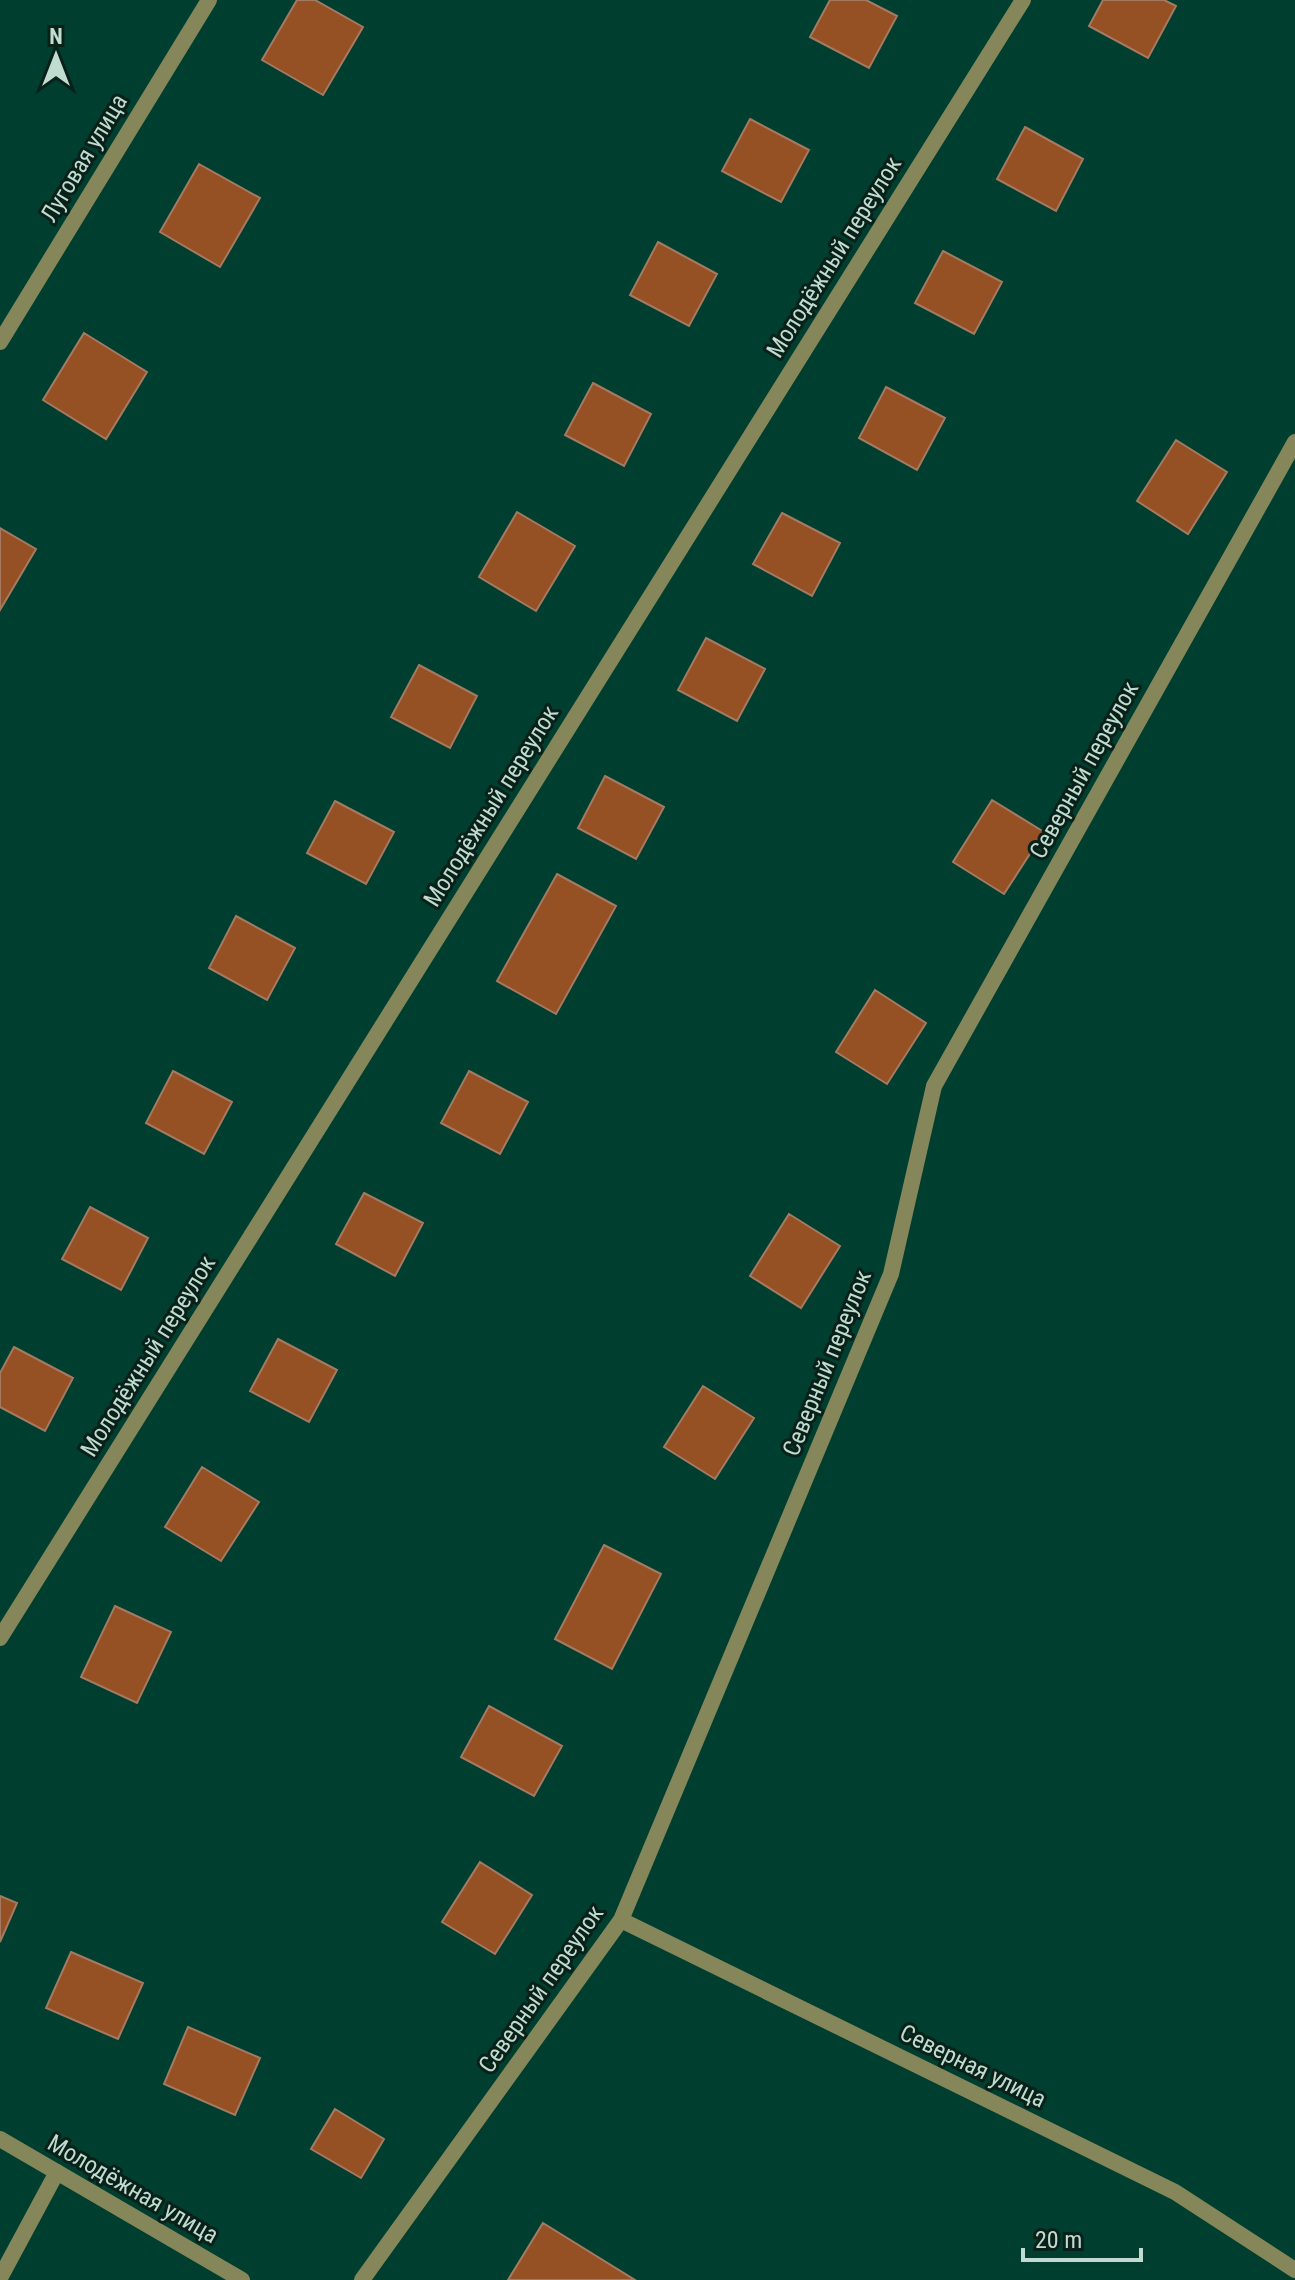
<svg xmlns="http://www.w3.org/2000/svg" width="1295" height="2280" viewBox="0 0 1295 2280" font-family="'Roboto Condensed',sans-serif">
<rect width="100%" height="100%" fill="#003e2f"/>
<path fill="#955024" stroke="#a57a63" stroke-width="2" d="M297 0H315L363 27 323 95 262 60Z
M830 0H866L897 16 869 68 810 37Z
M1103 0H1164L1176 6 1148 58 1089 26Z
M750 119 809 150 781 202 722 171Z
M1025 127 1083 159 1056 211 997 179Z
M199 164 260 198 220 267 160 232Z
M658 242 717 274 689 326 630 295Z
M943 251 1002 282 974 334 915 303Z
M84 333 147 372 106 439 43 400Z
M593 383 651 414 624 466 565 435Z
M886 387 945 418 917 470 859 438Z
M1176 440 1227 472 1188 534 1137 501Z
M517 512 575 546 536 611 479 577Z
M782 513 840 543 812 596 753 564Z
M0 528 36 549 0 610Z
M706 638 765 669 737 721 678 690Z
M419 665 477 696 450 748 391 717Z
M605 776 664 807 636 859 578 828Z
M992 800 1044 832 1004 894 953 862Z
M335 801 394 832 366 884 307 853Z
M557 874 616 906 556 1014 497 981Z
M236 916 295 948 267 1000 209 968Z
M875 990 926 1023 887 1084 836 1052Z
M173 1071 232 1102 204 1154 146 1123Z
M469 1071 528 1102 500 1154 441 1123Z
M364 1193 423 1223 395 1276 336 1244Z
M90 1207 148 1238 121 1290 62 1259Z
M789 1214 840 1246 801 1308 750 1276Z
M278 1339 337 1370 309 1422 250 1391Z
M14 1347 73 1378 45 1431 0 1407V1373Z
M703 1386 754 1418 715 1479 664 1447Z
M202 1467 259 1502 221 1561 165 1527Z
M604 1545 661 1574 612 1669 555 1639Z
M115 1606 171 1632 137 1703 81 1677Z
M489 1706 562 1746 534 1796 461 1757Z
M480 1862 532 1895 495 1954 442 1922Z
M0 1896 17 1903 0 1942Z
M71 1952 143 1983 118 2039 46 2008Z
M188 2027 260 2058 235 2115 164 2084Z
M335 2109 384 2139 361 2178 311 2149Z
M543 2223 635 2280H508Z"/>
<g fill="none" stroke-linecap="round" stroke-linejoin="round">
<path stroke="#85875b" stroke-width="16" d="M0 2278 57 2172"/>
<path stroke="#85875b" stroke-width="16" d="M0 342 209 0
M0 1638 1023 0
M621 1920 1175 2192 1295 2270
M0 2139 242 2280
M362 2280 621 1920 891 1274 934 1086 1295 442"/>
</g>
<g text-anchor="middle" stroke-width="6" stroke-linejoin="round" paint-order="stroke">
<g font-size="24" fill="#c0dbd0" stroke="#0a2119">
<text transform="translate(84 158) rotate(-59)" y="8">Луговая улица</text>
<text transform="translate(834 257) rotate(-58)" y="8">Молодёжный переулок</text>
<text transform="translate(1084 770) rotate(-61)" y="8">Северный переулок</text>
<text transform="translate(491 806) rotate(-58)" y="8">Молодёжный переулок</text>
<text transform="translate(148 1356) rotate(-58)" y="8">Молодёжный переулок</text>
<text transform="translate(827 1363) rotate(-68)" y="8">Северный переулок</text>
<text transform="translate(541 1989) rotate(-55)" y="8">Северный переулок</text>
<text transform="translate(973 2066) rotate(26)" y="8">Северная улица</text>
<text transform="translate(133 2189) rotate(30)" y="8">Молодёжная улица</text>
</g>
</g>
<g transform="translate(56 56)" stroke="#0a2119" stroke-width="6" paint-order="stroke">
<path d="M0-6L14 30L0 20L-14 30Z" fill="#c0dbd0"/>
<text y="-12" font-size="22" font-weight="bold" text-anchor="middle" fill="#c0dbd0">N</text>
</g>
<path d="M1023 2248v12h118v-12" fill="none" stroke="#c0dbd0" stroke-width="4"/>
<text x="1035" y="2248" font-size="24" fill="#c0dbd0" stroke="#0a2119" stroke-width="6" paint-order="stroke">20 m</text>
</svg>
